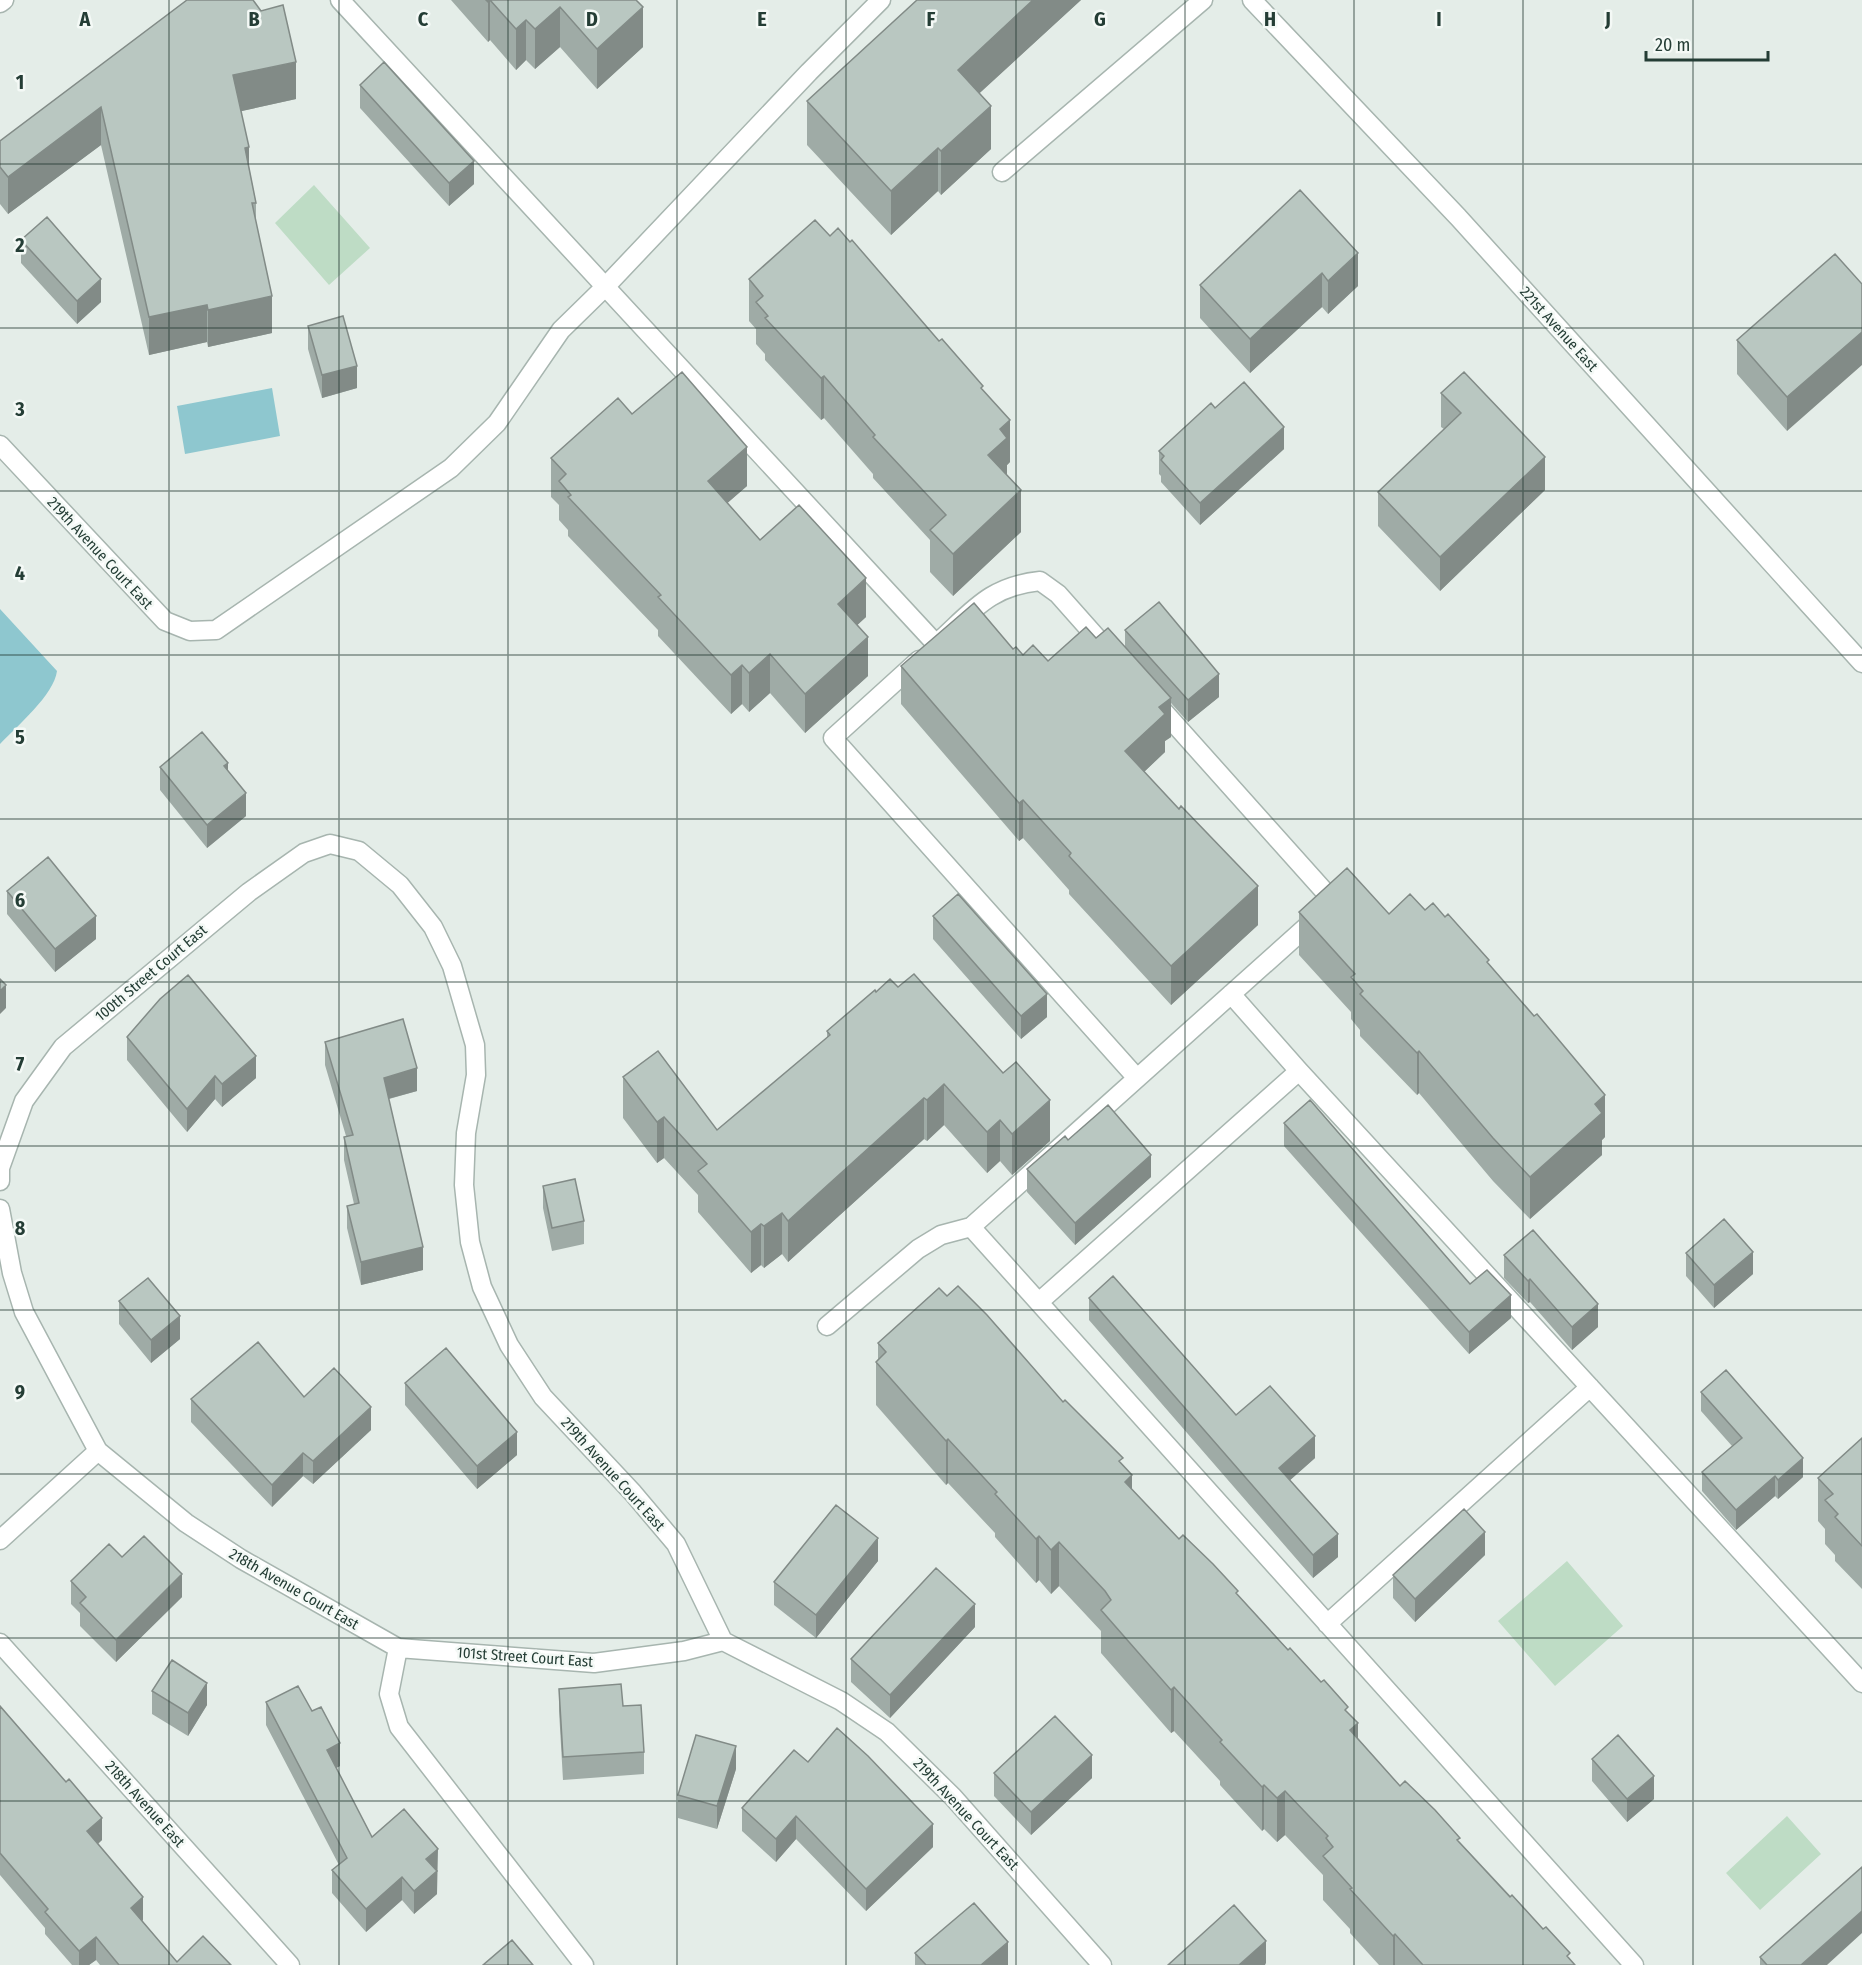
<svg xmlns="http://www.w3.org/2000/svg" width="1862" height="1965" viewBox="0 0 1862 1965" font-family="'Fira Sans Condensed',sans-serif">
<rect width="100%" height="100%" fill="#e4ede8"/>
<path fill="#bedcc5" d="M314 185 370 248 329 285 275 223Z
M1567 1561 1623 1626 1555 1686 1498 1621Z
M1787 1816 1821 1854 1760 1910 1726 1873Z"/>
<path fill="#8ec7cf" d="M272 388 280 436 185 454 177 406Z
M0 609 57 671C54 695 17 726 0 744Z"/>
<g fill="none" stroke-linecap="round" stroke-linejoin="round">
<g stroke="#a7b5af" stroke-width="21">
<path id="lane" d="M340 0 936 644C972 612 989 586 1040 581L1058 594 1113 656
M0 3 4 0
M1002 172 1203 0
M919 660 833 738 1136 1077
M1231 994 1299 1071 1862 1683
M971 1227 1634 1965
M1039 1302 1299 1071
M827 1326 918 1249 941 1235 971 1227 1334 902 1156 703
M1327 1624 1590 1387"/>
</g>
<g stroke="#a7b5af" stroke-width="21">
<path id="street" d="M1252 0 1458 217 1862 663
M0 445 165 621 190 631 216 630 451 468 497 423 561 330 606 286 809 72 881 0
M0 1181V1168L24 1101 63 1047 249 892 304 853 330 844 359 851 400 885 433 927 452 966 475 1045 476 1075 466 1133 464 1185 470 1242 482 1287 509 1345 543 1397 633 1493 676 1544 723 1641 841 1701 887 1732 953 1797 1102 1965
M0 1209 12 1273 24 1312 98 1451 186 1523 241 1559 398 1648 594 1663 684 1651 723 1641
M0 1540 98 1451
M0 1643 290 1965
M398 1648 389 1694 399 1727 584 1965"/>
</g>
<use href="#lane" stroke="#fff" stroke-width="18"/>
<use href="#street" stroke="#fff" stroke-width="18"/>
</g>
<path fill="#9faba6" d="M187 0 296 99 241 111 249 167 256 203V221L272 333 208 347 207 342 149 355 101 145 8 214 0 204V141Z
M451 0H636L643 47 597 89 560 47 535 69 526 60 516 70 490 40 488 42Z
M917 0H1081L979 93 991 149 941 195 938 191 891 235 807 145V101Z
M360 85 474 184 449 206 360 108Z
M1300 190 1358 286 1328 314 1322 307 1250 373 1200 318V285Z
M830 236 939 341 983 390 1010 462 1007 465V475L1021 532 953 596 930 572V540L873 478V474L824 418 821 420 765 360V354L756 344V329L749 321V279Z
M21 240 101 302 77 324 21 263Z
M1835 254 1787 431 1737 374V340Z
M308 326 357 388 322 398 308 349Z
M1441 393 1545 490 1440 591 1378 526V492L1444 429 1441 427Z
M1215 408 1284 449 1200 525 1161 482V476L1159 474V451Z
M632 414 747 486 727 503 760 540 866 617 857 625 868 676 805 733 770 693 749 712 742 704 731 714 658 636V630L568 536V530L559 520V505L551 497V458Z
M1125 630 1219 697 1188 722 1171 703V737L1165 741V752L1144 772 1258 925 1171 1005 1069 894V890L1023 838 1019 841 901 704V666L1013 649 1023 655 1048 661 1096 638 1125 648Z
M160 767 228 771 246 816 207 848 160 790Z
M7 891 96 939 55 972 7 914Z
M1425 910 1489 964 1605 1137 1602 1140V1155L1530 1219 1493 1181 1419 1093 1417 1095 1360 1036V1030L1351 1019V1012L1299 955V912L1389 914Z
M933 916 1047 1017 1021 1039 933 939Z
M875 990 1050 1141 1012 1175 1000 1161 987 1173 944 1125 927 1141 924 1139 788 1262 782 1254 764 1268 761 1265 751 1273 698 1212V1195L664 1158 657 1163 623 1118V1077L717 1130 827 1038V1031Z
M127 1037 256 1078 222 1107 215 1099 187 1132 127 1060Z
M325 1042 417 1091 389 1099 423 1270 361 1285 347 1228V1206L354 1204 344 1160V1137L346 1136 325 1065Z
M1284 1123 1470 1284 1511 1318 1469 1354 1284 1146Z
M1068 1140 1151 1177 1075 1245 1027 1192V1169Z
M543 1186 584 1221V1244L552 1251 543 1208Z
M1686 1253 1753 1274 1714 1308 1686 1276Z
M1504 1255 1598 1327 1572 1350 1530 1302 1528 1303 1504 1278Z
M947 1296 1063 1402 1123 1465 1132 1490 1179 1539 1238 1596 1348 1713 1358 1739 1400 1786 1460 1842 1575 1965H1379L1350 1933V1929L1323 1900V1875L1285 1835 1277 1842 1264 1829 1262 1831 1220 1785V1781L1174 1731 1171 1733 1101 1653V1631L1059 1586 1051 1594 1039 1580 1036 1583 995 1537V1533L948 1483 946 1485 876 1405V1362L878 1359V1343Z
M1089 1298 1236 1415 1315 1458 1290 1480 1338 1557 1313 1578 1089 1320Z
M119 1301 180 1339 151 1363 119 1324Z
M405 1383 517 1455 477 1489 405 1405Z
M1701 1392 1803 1477 1778 1499 1775 1496 1736 1530 1702 1491V1472L1732 1446 1701 1411Z
M304 1397 371 1430 313 1484 303 1476 272 1507 191 1422V1399Z
M1862 1438V1589L1835 1561V1555L1825 1544V1529L1818 1521V1478Z
M1485 1555 1415 1622 1393 1598V1575Z
M122 1557 182 1597 116 1662 80 1626V1613L71 1604V1581Z
M878 1561 816 1638 774 1605V1582Z
M975 1627 890 1718 851 1682V1659Z
M559 1689 623 1706 644 1752V1774L563 1780 559 1711Z
M152 1691 207 1705 188 1736 152 1714Z
M266 1702 312 1711 340 1766 336 1768 372 1837 438 1872H437V1894L414 1914 402 1900 366 1932 332 1893V1870L339 1865 266 1725Z
M0 1706 102 1840 98 1844 143 1920 142 1921 177 1962 231 1965H100L96 1960 89 1965H72L45 1934V1928L0 1875Z
M1592 1759 1654 1799 1627 1822 1592 1781Z
M808 1762 933 1847 866 1911 796 1839 776 1862 742 1831V1808Z
M736 1769 717 1829 678 1818V1795Z
M994 1773 1092 1778 1031 1835 994 1796Z
M915 1953 1008 1965H915Z
M1760 1957 1827 1965H1760Z"/>
<path fill="#828b87" d="M490 0V40L488 42V2Z
M1033 0H1081L958 113V70Z
M560 7V47L535 69V29Z
M643 7V47L597 89V49Z
M526 20V60L516 70V29Z
M296 62V99L233 113V75Z
M991 106V149L941 195V151Z
M101 107V145L8 214V177Z
M249 147V184L245 148Z
M938 148V191L891 235V191Z
M474 161V184L449 206V183Z
M1358 253V286L1328 314V281Z
M1322 273V307L1250 373V339Z
M101 279V302L77 324V301Z
M272 296V333L208 347V310Z
M207 305V342L149 355V317Z
M1862 332V365L1787 431V397Z
M357 366V388L322 398V375Z
M824 376V418L821 420V378Z
M1010 420V462L1007 465V480L988 455 1000 429Z
M1284 427V449L1200 525V503Z
M747 447V486L708 520V481Z
M1545 457V490L1440 591V557Z
M1021 490V532L953 596V554Z
M866 578V617L838 643V604Z
M868 637V676L805 733V694Z
M770 654V693L749 712V673Z
M742 665V704L731 714V675Z
M1219 674V697L1188 722V700Z
M1171 698V737L1165 741V752L1125 790V751L1159 707Z
M228 763V786L224 766Z
M246 793V816L207 848V825Z
M1023 800V838L1019 841V803Z
M1258 886V925L1171 1005V966Z
M96 916V939L55 972V949Z
M6 985V1008L0 1014V991Z
M1047 994V1017L1021 1039V1016Z
M1419 1051V1093L1417 1095V1053Z
M256 1056V1078L222 1107V1084Z
M417 1068V1091L384 1100V1078Z
M215 1076V1099L187 1132V1109Z
M944 1084V1125L927 1141V1100Z
M1605 1095V1137L1602 1140V1155L1530 1219V1177L1595 1104Z
M924 1098V1139L788 1262V1221Z
M1050 1100V1141L1012 1175V1134Z
M664 1117V1158L657 1163V1122Z
M1000 1120V1161L987 1173V1132Z
M1151 1155V1177L1075 1245V1223Z
M782 1213V1254L764 1268V1226Z
M761 1224V1265L751 1273V1232Z
M423 1247V1270L361 1285V1262Z
M1753 1252V1274L1714 1308V1285Z
M1530 1279V1302L1528 1303V1281Z
M1511 1295V1318L1469 1354V1332Z
M1598 1304V1327L1572 1350V1327Z
M180 1316V1339L151 1363V1340Z
M371 1407V1430L313 1484V1461Z
M517 1432V1455L477 1489V1466Z
M1315 1436V1458L1279 1490V1468Z
M948 1439V1483L946 1485V1441Z
M303 1453V1476L272 1507V1485Z
M1803 1458V1477L1778 1499V1480Z
M1132 1475V1519L1125 1482Z
M1775 1476V1496L1736 1530V1510Z
M1485 1532V1555L1415 1622V1599Z
M1338 1534V1557L1313 1578V1555Z
M1039 1536V1580L1036 1583V1539Z
M878 1538V1561L816 1638V1615Z
M1059 1542V1586L1051 1594V1550Z
M182 1574V1597L116 1662V1640Z
M975 1604V1627L890 1718V1695Z
M207 1683V1705L188 1736V1713Z
M1174 1687V1731L1171 1733V1690Z
M1358 1723V1767L1350 1730Z
M340 1743V1766L327 1773V1750Z
M736 1746V1769L717 1829V1806Z
M1092 1755V1778L1031 1835V1812Z
M1654 1776V1799L1627 1822V1799Z
M1264 1785V1829L1262 1831V1787Z
M1285 1791V1835L1277 1842V1798Z
M796 1816V1839L776 1862V1839Z
M102 1818V1840L87 1853V1831Z
M933 1824V1847L866 1911V1889Z
M438 1849 437 1894 414 1914V1891L426 1859Z
M402 1877V1900L366 1932V1909Z
M143 1897V1920L131 1930V1908Z
M1862 1911V1933L1827 1965H1801Z
M1395 1934V1965H1393V1936Z
M96 1937V1960L89 1965H79V1951Z
M1266 1941V1963L1265 1965H1239Z
M1008 1942V1965H981Z"/>
<path fill="#b9c7c1" stroke="#828b87" stroke-width="1.5" d="M187 0H253L261 11 283 5 296 62 233 75 249 147 245 148 256 203H252L272 296 208 310 207 305 149 317 101 107 8 177 0 167V141Z
M486 0H636L643 7 597 49 560 7 535 29 526 20 516 29 490 0 488 2Z
M917 0H1033L958 70 991 106 941 151 938 148 891 191 807 101Z
M384 62 474 161 449 183 360 85Z
M1300 190 1358 253 1328 281 1322 273 1250 339 1200 285Z
M47 217 101 279 77 301 21 240Z
M815 220 830 236 838 228 850 242 852 240 939 341 942 339 983 386 981 388 1010 420 1000 429 1007 438 988 455 1021 490 953 554 930 530 946 515 873 437 875 435 824 376 821 378 765 318 768 316 756 302 763 296 749 279Z
M1835 254 1862 284V332L1787 397 1737 340Z
M343 316 357 366 322 375 308 326Z
M682 372 747 447 708 481 760 540 799 505 866 578 838 604 868 637 805 694 770 654 749 673 742 665 731 675 658 597 661 595 568 497 571 495 559 481 566 474 551 458 618 398 632 414Z
M1464 372 1545 457 1440 557 1378 492 1461 413 1441 393Z
M1244 382 1284 427 1200 503 1161 460 1164 456 1159 451 1211 403 1215 408Z
M1159 602 1219 674 1188 700 1125 630Z
M974 603 1013 649 1016 647 1023 655 1033 645 1048 661 1086 627 1096 638 1108 628 1171 698 1159 707 1165 714 1125 751 1179 809 1181 806 1258 886 1171 966 1069 856 1071 853 1023 800 1019 803 901 666Z
M202 732 228 763 224 766 246 793 207 825 160 767Z
M48 857 96 916 55 949 7 891Z
M1347 868 1389 914 1410 894 1425 910 1433 903 1445 917 1448 914 1489 960 1487 962 1534 1016 1537 1014 1605 1095 1595 1104 1602 1113 1530 1177 1493 1138 1419 1051 1417 1053 1360 994 1363 991 1351 977 1355 974 1299 912Z
M958 894 1047 994 1021 1016 933 916Z
M914 974 1003 1073 1016 1062 1050 1100 1012 1134 1000 1120 987 1132 944 1084 927 1100 924 1098 788 1221 782 1213 764 1226 761 1224 751 1232 698 1171 707 1164 664 1117 657 1122 623 1077 658 1051 717 1130 830 1035 827 1031 875 990 876 992 890 979 898 987Z
M188 975 256 1056 222 1084 215 1076 187 1109 127 1037 160 999Z
M0 979 6 985 0 991Z
M403 1019 417 1068 384 1078 423 1247 361 1262 347 1206 359 1203 344 1137 353 1135 325 1042Z
M1310 1100 1470 1284 1487 1270 1511 1295 1469 1332 1284 1123Z
M1108 1105 1151 1155 1075 1223 1027 1169 1065 1136 1068 1140Z
M575 1179 584 1221 552 1228 543 1186Z
M1724 1219 1753 1252 1714 1285 1686 1253Z
M1533 1230 1598 1304 1572 1327 1530 1279 1528 1281 1504 1255Z
M1113 1276 1236 1415 1270 1386 1315 1436 1279 1468 1338 1534 1313 1555 1089 1298Z
M148 1278 180 1316 151 1340 119 1301Z
M958 1286 987 1315 1063 1402 1065 1400 1123 1458 1119 1461 1132 1475 1125 1482 1179 1539 1183 1535 1213 1564 1238 1591 1236 1593 1288 1650 1290 1648 1321 1682 1324 1680 1348 1707 1345 1710 1358 1723 1350 1730 1400 1786 1405 1781 1435 1810 1460 1838 1457 1840 1510 1897 1512 1895 1543 1929 1546 1927 1570 1953 1567 1956 1575 1965H1423L1395 1934 1393 1936 1350 1889 1352 1888 1323 1856 1333 1847 1326 1838 1328 1836 1285 1791 1277 1798 1264 1785 1262 1787 1220 1742 1222 1740 1174 1687 1171 1690 1101 1610 1111 1600 1105 1591 1059 1542 1051 1550 1039 1536 1036 1539 995 1494 997 1492 948 1439 946 1441 876 1362 886 1352 878 1343 939 1288 947 1296Z
M258 1342 304 1397 334 1368 371 1407 313 1461 303 1453 272 1485 191 1399Z
M446 1348 517 1432 477 1466 405 1383Z
M1726 1370 1803 1458 1778 1480 1775 1476 1736 1510 1702 1472 1742 1438 1701 1392Z
M1862 1438V1546L1835 1517 1838 1514 1825 1500 1833 1494 1818 1478Z
M836 1505 878 1538 816 1615 774 1582Z
M1464 1509 1485 1532 1415 1599 1393 1575Z
M144 1536 182 1574 116 1640 80 1603 86 1597 71 1581 109 1544 122 1557Z
M936 1568 975 1604 890 1695 851 1659Z
M172 1660 207 1683 188 1713 152 1691Z
M621 1684 623 1706 641 1705 644 1752 563 1757 559 1689Z
M298 1686 312 1711 321 1707 340 1743 327 1750 372 1837 404 1809 438 1849 426 1859 437 1871 414 1891 402 1877 366 1909 332 1870 347 1858 266 1702Z
M0 1706 66 1782 69 1779 102 1818 87 1831 143 1897 131 1908 177 1962 203 1936 231 1965H119L96 1937 79 1951 45 1912 48 1909 0 1853Z
M1055 1716 1092 1755 1031 1812 994 1773Z
M837 1728 868 1756 933 1824 866 1889 796 1816 776 1839 742 1808 794 1750 808 1762Z
M696 1735 736 1746 717 1806 678 1795Z
M1618 1735 1654 1776 1627 1799 1592 1759Z
M1862 1867V1911L1801 1965H1767L1760 1957Z
M974 1903 1008 1942 981 1965H926L915 1953Z
M1234 1905 1266 1941 1239 1965H1168Z
M512 1940 533 1965H483Z"/>
<path fill="none" stroke="#243d35" stroke-width="1.5" stroke-opacity="0.55" d="M169 0V1965M339 0V1965M508 0V1965M677 0V1965M846 0V1965M1016 0V1965M1185 0V1965M1354 0V1965M1523 0V1965M1693 0V1965M0 164H1862M0 328H1862M0 491H1862M0 655H1862M0 819H1862M0 982H1862M0 1146H1862M0 1310H1862M0 1474H1862M0 1638H1862M0 1801H1862"/>
<g text-anchor="middle" stroke-width="5" stroke-linejoin="round" paint-order="stroke">
<g font-size="15" fill="#243d35" stroke="#f4f9f6">
<text transform="translate(1559 329) rotate(48)" y="5">221st Avenue East</text>
<text transform="translate(100 553) rotate(47)" y="5">219th Avenue Court East</text>
<text transform="translate(151 973) rotate(-40)" y="5">100th Street Court East</text>
<text transform="translate(613 1474) rotate(48)" y="5">219th Avenue Court East</text>
<text transform="translate(294 1589) rotate(30)" y="5">218th Avenue Court East</text>
<text transform="translate(525 1657) rotate(4)" y="5">101st Street Court East</text>
<text transform="translate(145 1804) rotate(48)" y="5">218th Avenue East</text>
<text transform="translate(966 1814) rotate(47)" y="5">219th Avenue Court East</text>
</g>
</g>
<g font-size="20" text-anchor="middle" font-weight="bold" fill="#243d35" stroke="#f4f9f6" stroke-width="5" stroke-linejoin="round" paint-order="stroke">
<text x="85" y="26">A</text>
<text x="254" y="26">B</text>
<text x="423" y="26">C</text>
<text x="592" y="26">D</text>
<text x="762" y="26">E</text>
<text x="931" y="26">F</text>
<text x="1100" y="26">G</text>
<text x="1270" y="26">H</text>
<text x="1439" y="26">I</text>
<text x="1608" y="26">J</text>
<text x="20" y="89">1</text>
<text x="20" y="252">2</text>
<text x="20" y="416">3</text>
<text x="20" y="580">4</text>
<text x="20" y="744">5</text>
<text x="20" y="907">6</text>
<text x="20" y="1071">7</text>
<text x="20" y="1235">8</text>
<text x="20" y="1399">9</text>
</g>
<path d="M1646 51v9h122v-9" fill="none" stroke="#243d35" stroke-width="3"/>
<text x="1655" y="51" font-size="18" fill="#243d35" stroke="#f4f9f6" stroke-width="4.5" paint-order="stroke">20 m</text>
</svg>
